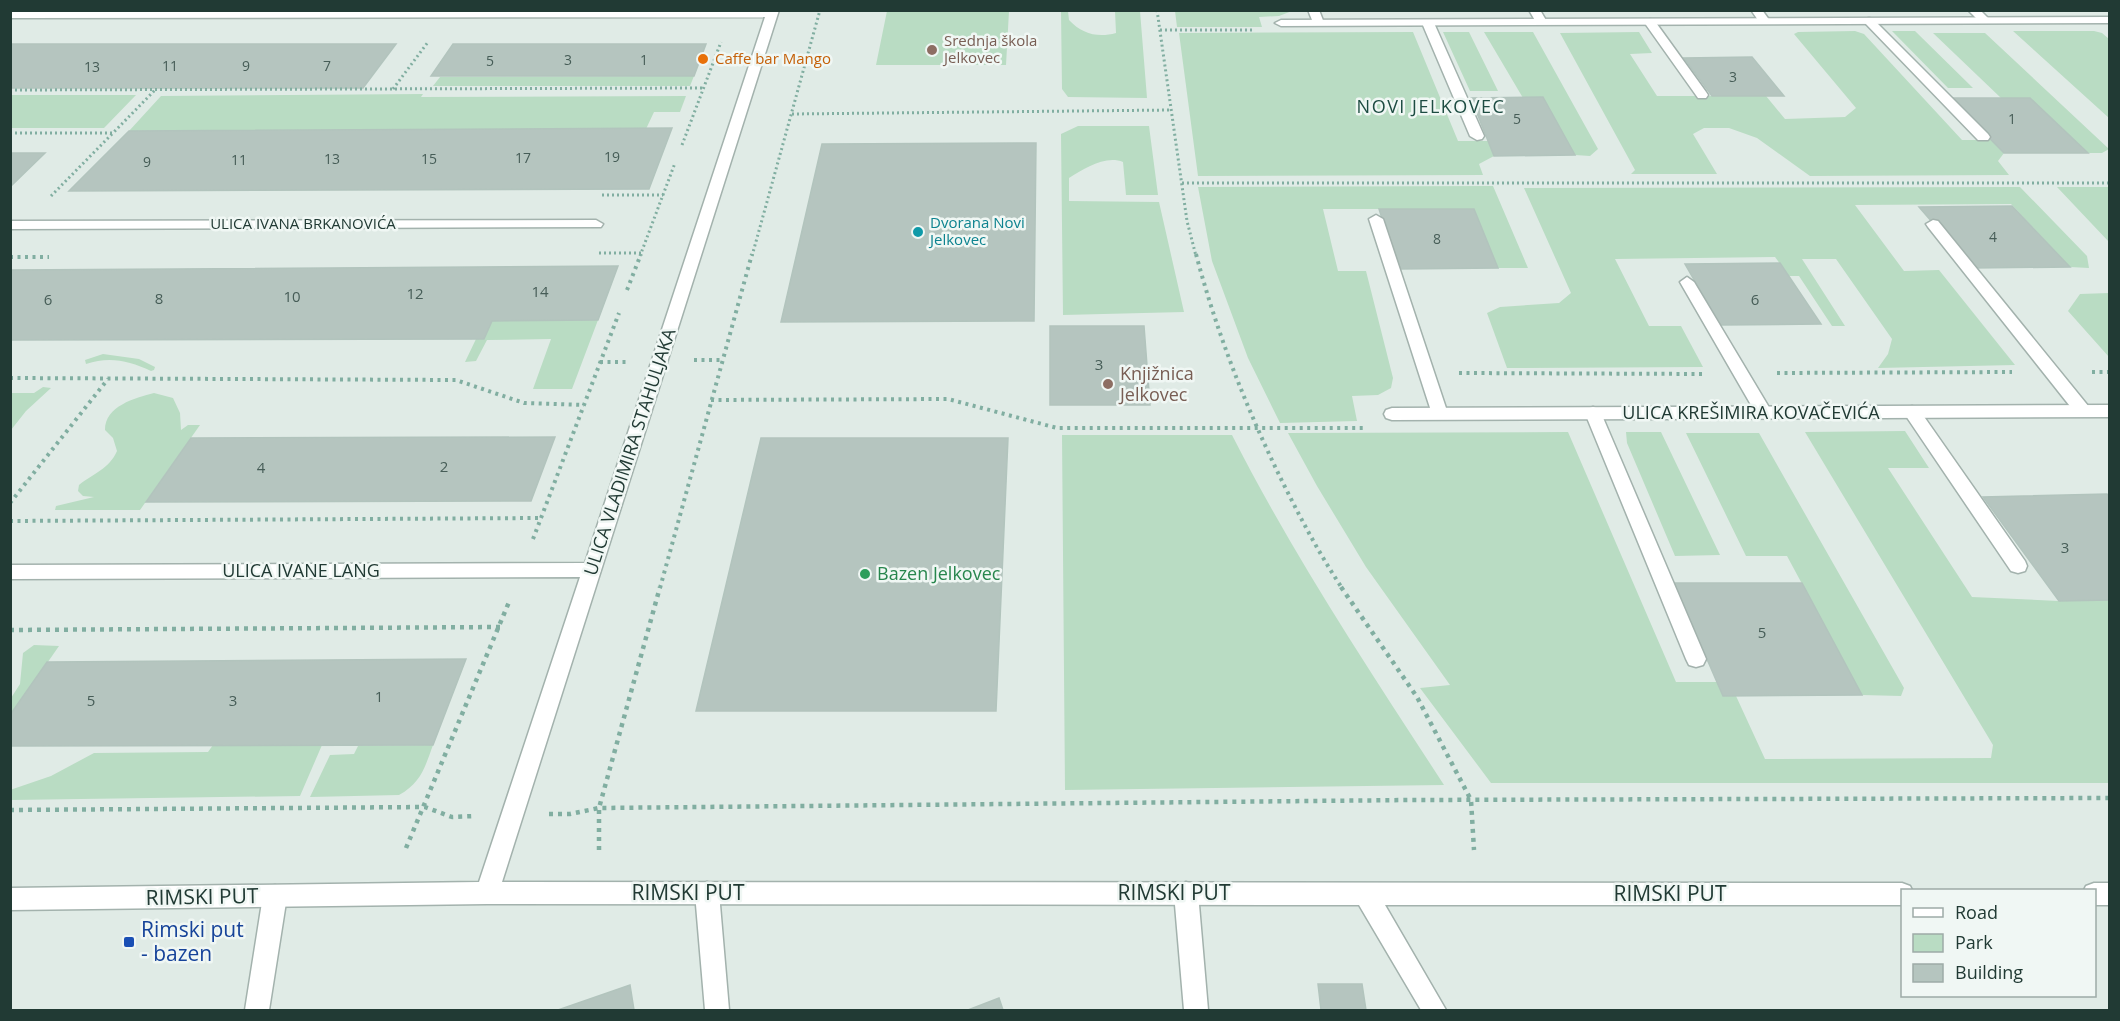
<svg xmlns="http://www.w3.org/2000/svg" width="2120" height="1021" viewBox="0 0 2120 1021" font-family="'Open Sans',sans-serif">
<rect width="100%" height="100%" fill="#e0ebe6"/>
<path fill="#b9dcc3" d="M887 11H1009L1006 65H876Z
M1061 11H1068L1069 20C1082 34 1098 38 1116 33L1115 11H1140L1147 98 1068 97 1062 89Z
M1175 11V10L1292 11 1279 16 1259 17 1262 27H1177Z
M1855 31 1864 34 1962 140H1991L2004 153 1998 161 2009 175 1810 176 1757 138 1729 128H1704L1693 134 1717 174H1631L1635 170 1560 33 1639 32 1652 53 1630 54 1657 96H1766L1785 119 1845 117 1856 108 1794 34 1798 32Z
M1892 31H1915L1973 88H1948Z
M2013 31H2094L2102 33 2109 39V118Z
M1413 32 1458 141H1488L1494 156 1479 164 1483 175 1198 176 1179 33Z
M1443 32H1469L1498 91H1470Z
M1484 32H1533L1598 149 1590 156 1575 155 1543 98H1523Z
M1933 33H1985L2109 149 2102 153H2088L2030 98H2001Z
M694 76 690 86H433L440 77Z
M423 94 421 97 686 96 680 112H654L646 129 129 131 161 96Z
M11 95H136L104 128H11Z
M1078 126H1149L1158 195H1126L1123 162C1105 155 1084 169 1069 178V201L1159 202 1184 312 1063 315 1061 134Z
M1493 186 1528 268H1498L1474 209H1323L1338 271H1366L1393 378 1391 388 1378 395 1352 396 1357 421 1280 423 1248 358 1212 261 1198 187Z
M2020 187 2087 256 2089 268 2070 267 2011 204 1855 205 1904 271 1939 270 2015 365 1878 368 1888 354 1892 339 1836 259H1802L1845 326H1832L1799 276H1789L1775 257 1615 259 1649 326H1681L1703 367 1507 368 1487 313 1500 307 1559 303 1571 293 1524 188Z
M2058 187H2109V242L2057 187Z
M2109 293H2110L2109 357 2068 311 2080 294Z
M598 320 572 389H533L551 339 487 340 476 361 465 362 476 339H484L492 321Z
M103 354 139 359 155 367 154 370 151 371C129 361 110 356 86 364L85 360Z
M43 387 51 388 26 411 11 430V393H34Z
M154 393 173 398 180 413 181 430 188 425H200L140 510H55L56 506 94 497 83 496 78 491 79 485C94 473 109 469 117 451L113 438 105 430C105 406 135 398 154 393Z
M1905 431 1929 468H1888L1972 597 2059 601 2109 600V783H1491L1420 688 1450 685 1366 567 1317 486 1288 433 1568 432 1676 682H1717L1736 696 1765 759 1991 758 1993 745 1805 432Z
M1626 432H1661L1720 555 1675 556 1627 443Z
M1686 433H1759L1904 688 1901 696 1862 695 1787 556H1746Z
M1062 435H1232C1294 557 1370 671 1444 785L1065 790Z
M34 645 59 646 11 715V698L20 684 23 653Z
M213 745H322L300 796 11 800 10 790 51 776 94 753 208 752Z
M433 745C425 767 421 783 399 795L310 797 330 755 354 754 358 746Z"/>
<path fill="#b5c5bf" stroke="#b2c4bd" stroke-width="1.5" d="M10 44H396L363 88H10Z
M453 44H706L694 76H431Z
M1752 57 1784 96H1712L1684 58Z
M1543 97 1575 155 1494 156 1471 98Z
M1950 98H2030L2088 153H2004Z
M672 128 649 189 69 191 129 131Z
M1036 143 1034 321 781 322 822 144Z
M10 153H45L10 187Z
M2012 206 2070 267 1972 268 1919 207Z
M1379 209H1474L1498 268 1398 269Z
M1780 263 1821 324 1720 325 1685 264Z
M618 266 598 320 492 321 484 339 10 340V270Z
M1050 326H1144L1150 405H1050Z
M555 437 531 501 146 502 191 438Z
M761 438H1008L996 711H696Z
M2107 494 2110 497V600L2059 601 1983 497Z
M1674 583H1802L1862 695 1723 696Z
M466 659 433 745 10 746V715L47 662Z
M1318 984H1362L1366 1010H1321Z
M630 985 634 1010H558Z
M999 998 1003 1010H968Z"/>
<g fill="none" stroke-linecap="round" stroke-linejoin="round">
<g stroke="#a3b2ad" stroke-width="3">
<path id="lane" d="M1308 10H1319L1324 23 1322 25H1314Z
M1529 10H1540L1547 22 1545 24H1537Z
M1751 10H1762L1770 21 1768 23H1760Z
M1968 10H1980L1990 20 1988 22H1980Z
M1869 18 1873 19 1988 134 1990 137 1988 140H1978L1865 23V19Z
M1650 19 1654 20 1706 92 1708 95 1706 98H1698L1644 22Z
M1428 20 1434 23 1484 136 1482 139 1477 140 1470 136 1422 23Z
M1376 215 1383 219 1448 414 1446 418H1434L1432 414 1369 219Z
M1933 220 1938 221 2089 407 2091 411 2089 415H2077L1928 227 1926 224Z
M1687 277 1694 282 1770 409 1772 413 1770 417H1758L1680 282Z
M1912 406 1918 408 2025 561 2027 566 2025 571 2018 573 2011 571 1906 416 1904 412 1906 408Z
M1593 407 1599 409 1601 413 1706 659 1703 665 1696 667 1689 665 1686 659 1585 413 1587 409Z
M707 882 715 885 719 893 729 1010H705L695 893 699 885Z
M1186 882 1194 885 1198 893 1208 1010H1184L1174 893 1178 885Z
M275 885 283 888 287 896 269 1010H245L263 896 267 888Z"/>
</g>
<g stroke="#a3b2ad" stroke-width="3">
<path id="street" d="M779 10 502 882 1902 883 1910 886 1912 890H1902V905H1385L1446 1010H1421L1359 905 487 904 10 910V888L479 882 580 577 10 579V565L585 563 765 17 10 18V12Z
M2110 17V23L1281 26 1275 23 1281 20Z
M596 220 603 224 601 227 10 229V221Z
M2110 405V417L1392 420 1386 418 1384 414 1386 410 1392 408Z
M2094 883H2110V905H2094V890H2084L2086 886Z"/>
</g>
<path stroke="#81aea1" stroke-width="3" stroke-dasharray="2 3" stroke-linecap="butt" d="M1157 10 1187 221 1196 256
M1160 30H1253
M393 89 428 42
M10 90 703 88
M792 114 1172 110
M10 133H113L155 90
M682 145 721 42
M1182 183H2110
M602 195H663
M51 196 113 133
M599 253H641
M640 256 675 163
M752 256 820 10"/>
<path stroke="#81aea1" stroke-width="4" stroke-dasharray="3 4.5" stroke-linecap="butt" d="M1196 254C1217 334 1247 410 1284 485 1302 521 1320 555 1342 588
M10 257H49
M627 290 641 254
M694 360H723
M600 362H626
M2092 372H2110
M1459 373 1703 374
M1777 373 2012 372
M10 378 456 380 524 403 584 405
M711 400 948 399 1057 428H1365
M10 503 108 379
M10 521 541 518
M533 539 619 313
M660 588 752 254"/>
<path stroke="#81aea1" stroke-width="4.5" stroke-dasharray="4 5" stroke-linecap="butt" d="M1341 587 1417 697 1471 800 1474 850
M10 630 500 627
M10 810 425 807 452 817 476 816
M549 814H570L599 808 1411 800 2110 798
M406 848 509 602
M599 850V808L660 587"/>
<use href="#lane" fill="#fff" fill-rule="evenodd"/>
<use href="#street" fill="#fff" fill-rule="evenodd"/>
</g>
<g fill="#8d6e63" stroke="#f0f7f4" stroke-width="2">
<circle cx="932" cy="50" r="6"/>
<circle cx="1108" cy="384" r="6"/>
</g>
<circle fill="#e8710a" stroke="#f0f7f4" stroke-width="2" cx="703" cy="59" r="6"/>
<circle fill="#0f9aa8" stroke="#f0f7f4" stroke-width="2" cx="918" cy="232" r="6"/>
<circle fill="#2e9e5b" stroke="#f0f7f4" stroke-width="2" cx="865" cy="574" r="6"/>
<rect fill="#1a4fb4" stroke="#f0f7f4" stroke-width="2" x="123" y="936" width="12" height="12" rx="3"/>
<g text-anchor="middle" stroke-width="5" stroke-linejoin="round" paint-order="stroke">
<g font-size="14" fill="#465d57">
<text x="568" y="65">3</text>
<text x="644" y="65">1</text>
<text x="490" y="66">5</text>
<text x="170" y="71">11</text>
<text x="246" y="71">9</text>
<text x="327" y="71">7</text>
<text x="92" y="72">13</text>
<text x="1733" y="82">3</text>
<text x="1517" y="124">5</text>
<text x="2012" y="124">1</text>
<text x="612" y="162">19</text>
<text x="523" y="163">17</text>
<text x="332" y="164">13</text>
<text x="429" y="164">15</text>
<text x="239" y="165">11</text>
<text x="147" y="167">9</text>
<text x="1993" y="242">4</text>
<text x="1437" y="244">8</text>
</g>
<g font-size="15" fill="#785e54" stroke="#f0f7f4" text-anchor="start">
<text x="944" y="46">Srednja škola<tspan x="944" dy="17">Jelkovec</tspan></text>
</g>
<g font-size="15" fill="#c56008" stroke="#f0f7f4" text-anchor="start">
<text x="715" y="64">Caffe bar Mango</text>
</g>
<g font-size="15" fill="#0d838f" stroke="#f0f7f4" text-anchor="start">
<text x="930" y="228">Dvorana Novi<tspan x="930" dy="17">Jelkovec</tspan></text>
</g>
<g font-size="15" fill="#213a34" stroke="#f0f7f4">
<text x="303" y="229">ULICA IVANA BRKANOVIĆA</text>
</g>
<g font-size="15" fill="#465d57">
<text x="540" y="297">14</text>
<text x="415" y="299">12</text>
<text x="292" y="302">10</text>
<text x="159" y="304">8</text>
<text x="48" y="305">6</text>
<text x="1755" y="305">6</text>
<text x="1099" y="370">3</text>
<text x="444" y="472">2</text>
<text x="261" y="473">4</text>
<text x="2065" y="553">3</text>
<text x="1762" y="638">5</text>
<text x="379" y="702">1</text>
<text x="91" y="706">5</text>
<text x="233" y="706">3</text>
</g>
<g font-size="18" letter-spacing="1.5" fill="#1d4c42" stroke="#f0f7f4">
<text x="1431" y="113">NOVI JELKOVEC</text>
</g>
<g font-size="18" fill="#785e54" stroke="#f0f7f4" text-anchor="start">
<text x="1120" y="380">Knjižnica<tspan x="1120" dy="21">Jelkovec</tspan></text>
</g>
<g font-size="18" fill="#213a34" stroke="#f0f7f4">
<text x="1751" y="419">ULICA KREŠIMIRA KOVAČEVIĆA</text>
<text transform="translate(630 452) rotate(-72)" y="6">ULICA VLADIMIRA STAHULJAKA</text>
<text x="301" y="577">ULICA IVANE LANG</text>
</g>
<g font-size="18" fill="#27864d" stroke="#f0f7f4" text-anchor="start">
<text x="877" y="580">Bazen Jelkovec</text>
</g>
<g font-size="21" fill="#213a34" stroke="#f0f7f4">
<text x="688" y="900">RIMSKI PUT</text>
<text x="1174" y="900">RIMSKI PUT</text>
<text x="1670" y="901">RIMSKI PUT</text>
<text transform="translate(202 897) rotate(-1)" y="7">RIMSKI PUT</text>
</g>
<g font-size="21" fill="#164399" stroke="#f0f7f4" text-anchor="start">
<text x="141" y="937">Rimski put<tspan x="141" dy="24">- bazen</tspan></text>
</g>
</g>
<rect width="2120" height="1021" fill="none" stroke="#213a34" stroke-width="24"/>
<rect x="1901" y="889" width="195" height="108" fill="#f0f7f4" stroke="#9daba7" stroke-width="1.5"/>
<rect x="1913" y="908" width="30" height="9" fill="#ffffff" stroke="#9daba7" stroke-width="1.5"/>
<text x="1955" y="919" font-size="18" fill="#213a34">Road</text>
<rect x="1913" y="934" width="30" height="18" fill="#b9dcc3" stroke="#9daba7" stroke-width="1.5"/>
<text x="1955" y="949" font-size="18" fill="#213a34">Park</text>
<rect x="1913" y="964" width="30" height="18" fill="#b5c5bf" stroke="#9daba7" stroke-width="1.5"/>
<text x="1955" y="979" font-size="18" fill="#213a34">Building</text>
</svg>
